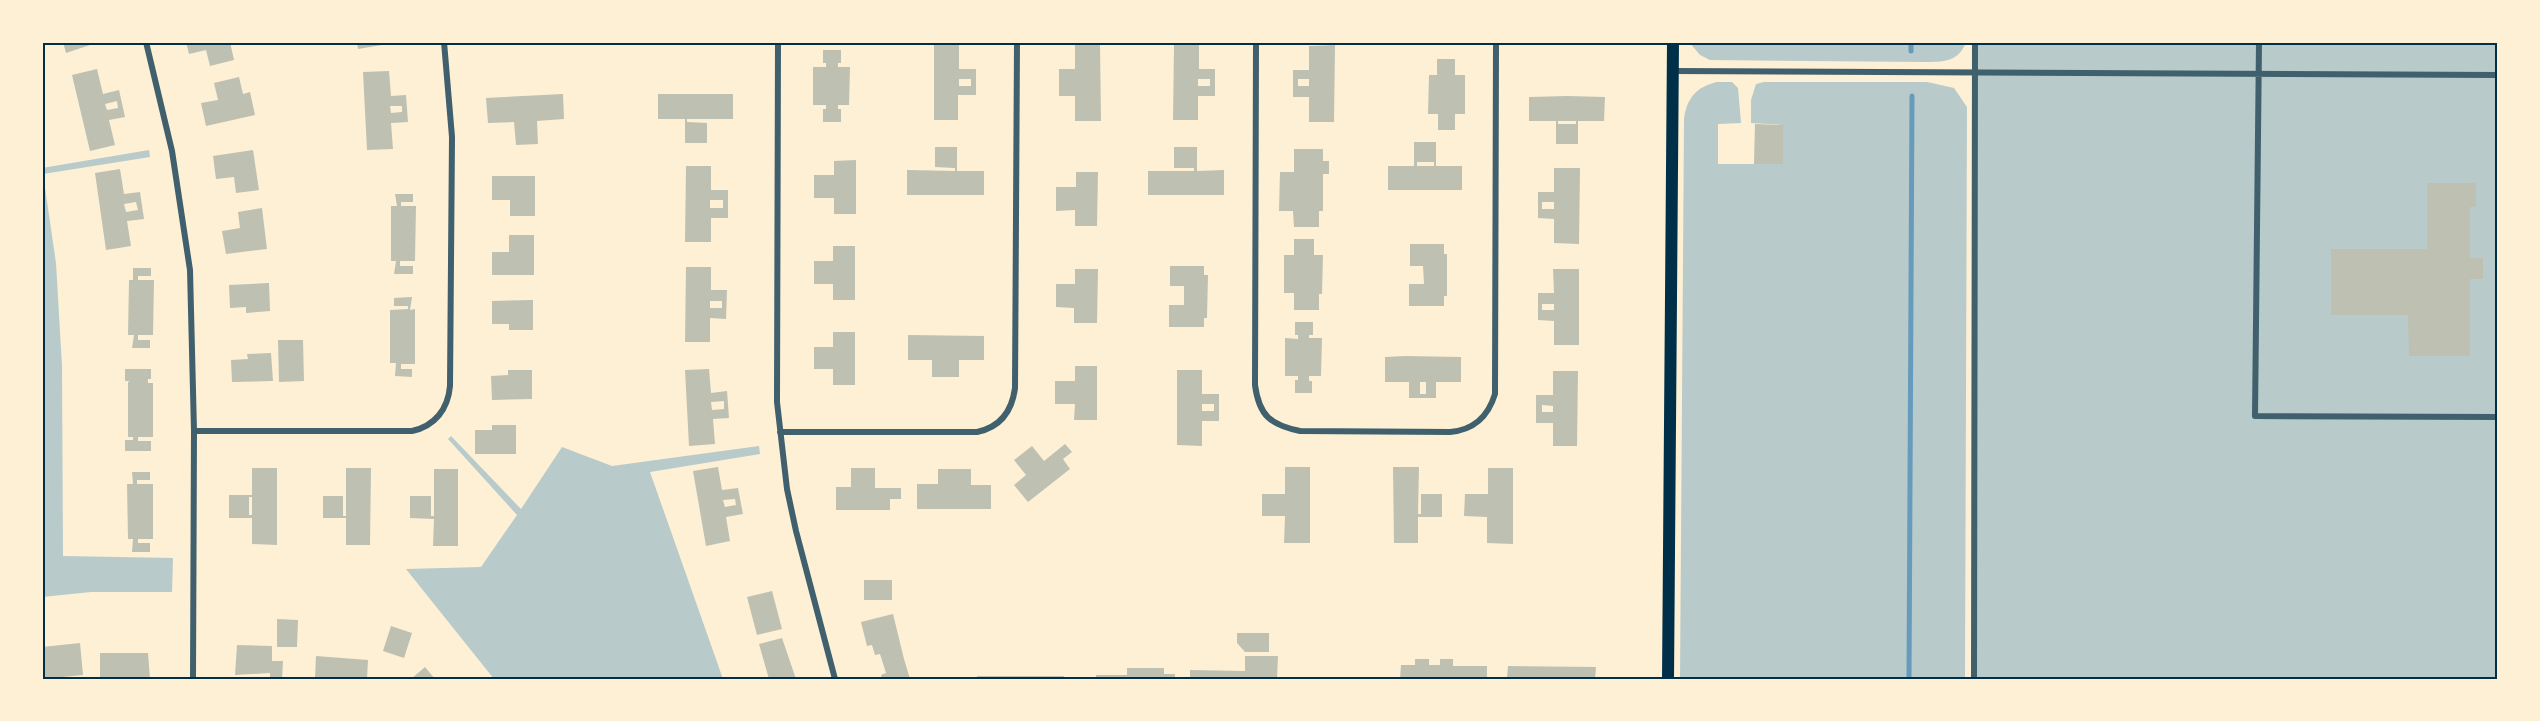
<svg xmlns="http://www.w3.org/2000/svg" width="2540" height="721" viewBox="0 0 2540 721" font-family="Georgia,serif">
<rect width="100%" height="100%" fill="#fdf0d5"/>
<path fill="#b9caca" d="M1689 42H1966C1959 62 1943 62 1924 62L1710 60 1700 55Z
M1975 42H2498V679H1974Z
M1717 82H1732L1738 88 1741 123 1718 124V164H1783V125L1751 123V100L1756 84 1764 82H1927L1954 88 1967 107 1965 679H1680L1684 119C1687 98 1696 87 1717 82Z
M149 150 150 157 43 174 56 263 62 366 63 556 173 558 172 592H91L42 597V168Z
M451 436 521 509 562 447 612 466 759 446 760 454 650 472 723 679H494L406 569 481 567 517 515 448 439Z"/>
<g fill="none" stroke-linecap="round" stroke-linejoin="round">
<path stroke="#669bbc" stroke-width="5" d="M1911 51V42
M1909 679 1912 96"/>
</g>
<path fill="#bec0b2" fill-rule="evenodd" d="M63 42H90V45L66 53Z
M186 42H230L234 60 210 66 206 50 189 54Z
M357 42H381L382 45 358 49Z
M934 44H959V69H976V95H958V120H934ZM959 79H971V86H959Z
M1075 45H1100L1101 121H1075V96H1059V69H1075Z
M1174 45H1199V69H1215V96H1198V120H1173ZM1198 79H1210V86H1198Z
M1335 45 1334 122H1309V97H1293V70H1309V46ZM1298 79H1309V86H1298Z
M823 50H841V63H838V67H850L849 105H838V109H841V122H823V109H826V105H813V67H826V63H823Z
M1437 59H1455V75H1465V114H1455V130H1438V114H1428L1429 75H1437Z
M97 69 103 94 119 90 125 117 109 120 115 145 90 151 72 75ZM117 101 118 108 107 110 105 104Z
M389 71 391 96 406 95 408 122 391 123 393 149 367 150 363 72ZM390 106H402V112L391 113Z
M239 77 243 94 250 92 255 115 206 126 201 103 218 100 214 83Z
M563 94 564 119 537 121 538 144 516 145 514 122 488 123 486 98Z
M658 94H733V119H687V122L707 123V143H685V119H658Z
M1567 96 1605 97 1604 121H1578V144H1556V121H1529V97ZM1558 121H1576V124H1558Z
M1755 124 1783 125V164H1754Z
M1414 142H1436V166H1462V190H1388V166H1414ZM1417 162H1434V166H1417Z
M935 147H957V171H984V195H907V170L955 171V168L935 167Z
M1174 147H1197V171L1224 170V195H1148V171H1194V168H1174Z
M1294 149H1323V161H1329V174H1323V211H1319V227H1294L1293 211H1279L1280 172H1294Z
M253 150 259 190 236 193 234 177 216 179 213 156Z
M856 160V214H834V198H814V175H834V161Z
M686 166H711V190H728V218H711V242H685ZM710 200H723V208H710Z
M1554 168H1580L1579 244 1554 243V219L1538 218V192H1554ZM1542 202H1554V209H1542Z
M120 169 124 194 140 192 144 219 127 221 131 246 106 250 95 173ZM136 202 138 210 126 212 124 204Z
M1076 172H1098L1097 226H1075V210L1056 211V187H1076Z
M492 176H535V216H510V200H492Z
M2427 183H2476V207H2470V258H2483V279H2470V356H2409L2408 315H2331V249H2427Z
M395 194H413V202H401V206H416L415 261H400V266H413V274H394L396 261H391V206H397Z
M262 208 267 249 226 254 222 231 240 228 238 212Z
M509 235H534V275H492V252H509Z
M1294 239H1314V255H1323L1322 294H1319V310H1294V293H1284V255H1294Z
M1410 244H1444V254H1447V296H1444V306H1409V284H1424L1423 266H1410Z
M833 246H855V300H833V284H814V261H833Z
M1170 266H1204V275H1208L1207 318H1204V327H1169V305H1184V286H1170Z
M686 267H711V290H727L726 319 710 318V342H685ZM710 301H722V308H710Z
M133 268H151V276H138V280H154L153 335H138V340H150V348H132L134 335H128L129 280H133Z
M1075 269H1098L1097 323H1074V308L1056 307V284H1075Z
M1553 269H1579V345H1554V321L1538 320V293H1554ZM1542 304H1554V310H1542Z
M269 283 270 311 246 313V307L230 308 229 285Z
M412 297 410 310 415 309V364H401V369H412V377L395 376 396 363H390V310L408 309V306H394V298Z
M533 300V330H509V324H492V301Z
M1295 322H1313V335H1309V338H1322L1321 376H1309V381H1312V393H1295V380H1298V376H1285V338L1298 339V335H1295Z
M833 332H855V385H833V369H814V347H833Z
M908 335 984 336V360H959V377H932V360H908Z
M278 340H303L304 381 279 382Z
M271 353 273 381 232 382 231 360 248 359 247 354Z
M1406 356 1461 357V382H1436V398H1409V382H1385V357ZM1420 382H1426V394H1420Z
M1075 366H1097V420H1074L1075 404H1055V381H1075Z
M125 369H151V379H148V383H153V437H138V441H151V451H125V440H133V437H128V382L130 381H125Z
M709 369 711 393 727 391 729 418 713 419 715 444 689 446 685 370ZM724 401V409L712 410 711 402Z
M508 370H532V399L492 400 491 376 508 375Z
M1177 370H1202V394H1219V421H1202V446L1177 445ZM1202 404H1214V411H1202Z
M1553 371H1578L1577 446H1553V423H1536V395H1553ZM1542 405 1553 406V412H1542Z
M492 425H516V454H475V430H492Z
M1065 444 1072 452 1063 459 1070 469 1028 502 1014 485 1026 475 1014 460 1032 446 1044 461Z
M718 467 722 490 738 488 743 514 726 517 730 541 706 546 693 471ZM735 499 736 505 725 507 723 500Z
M1285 467H1310V543H1284L1285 516H1262V494H1285Z
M1393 467H1419L1418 514H1421V494H1442V517H1418V543H1394Z
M252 468H277V545L252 544V518H229V495H252ZM249 497H252V515H249Z
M346 468H371L370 545H346V518H323V496H343V516H346Z
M851 468H875V488H901V499H890V510H836V487H851Z
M1488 468H1513V544L1487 543V517L1464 516 1465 494H1488Z
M434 469H458V546H433L434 519 410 518V496H431V516H434Z
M938 469H971V485H991V509H917V484H938Z
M132 472H150V480H137V484H153V539H138V543H150V552H132L133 539H128L127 484H133Z
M864 580H892V600H864Z
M772 591 782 629 757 635 747 597Z
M893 614 904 659 910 679H882L881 675 886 673 880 654 875 655 872 645 867 646 861 622Z
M277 619 298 620 297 647H277Z
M391 626 412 633 404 658 383 651Z
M1237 633H1269V652H1245L1237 643Z
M782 638 796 679H769L759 644Z
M80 643 83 675 42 679V647Z
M237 645 272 646V661H283L282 679H270V673L235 675Z
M100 653H148L150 679H100Z
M316 656 368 660 367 679H315Z
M1245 656H1278L1277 679H1190V670L1245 671Z
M1415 659H1429V665H1440V659H1453V666H1487V679H1400L1401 665H1415Z
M1508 666 1596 667 1595 679H1507Z
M425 667 435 679H411Z
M1127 668H1164V674H1175V679H1096V675H1127Z
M977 676H1064V679H977Z"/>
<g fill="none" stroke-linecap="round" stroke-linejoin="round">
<path stroke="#3f606c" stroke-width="6" d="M146 42 172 151 190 270 194 431 193 679
M778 42 777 402 787 489 796 531 835 679
M1256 42 1255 385C1259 416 1271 425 1300 431L1450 432C1474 430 1488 417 1495 394L1496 42
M2259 42 2255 416 2498 417
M1673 71 2498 75
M194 431H412C435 426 448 409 450 386L452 137 444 42
M780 432H977C1001 427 1012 411 1015 388L1017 42
M1974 679 1975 42"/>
<path stroke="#003049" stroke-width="12" d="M1668 679 1673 42"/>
</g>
<rect width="2540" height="721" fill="none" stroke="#fdf0d5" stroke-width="87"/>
<rect x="44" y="44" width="2452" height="634" fill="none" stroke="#003049" stroke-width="2"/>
</svg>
